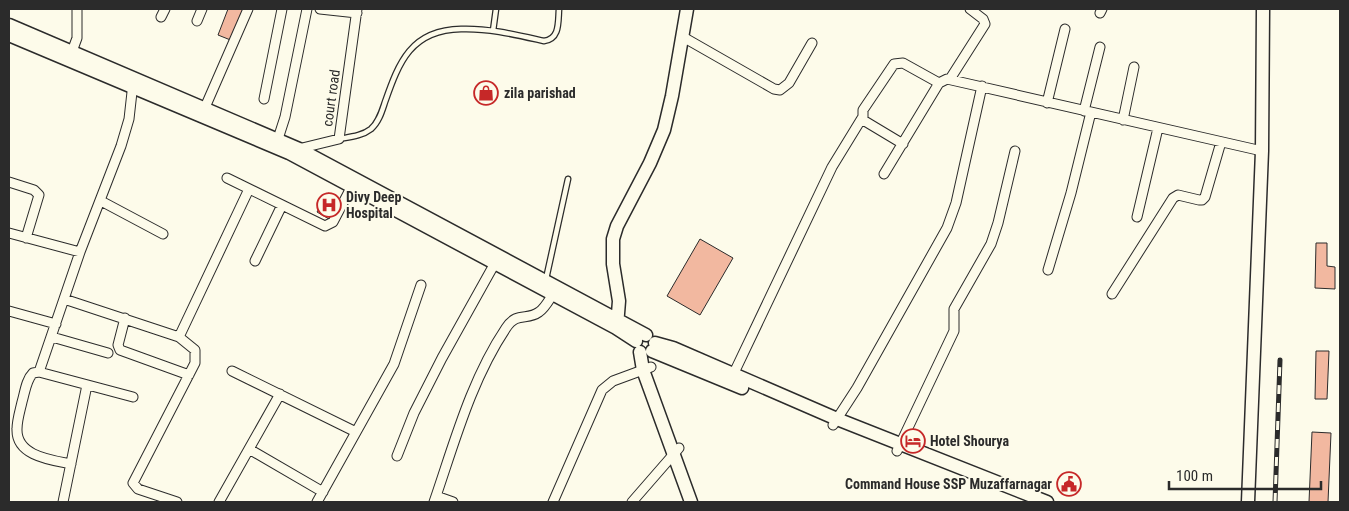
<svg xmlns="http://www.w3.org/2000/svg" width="1349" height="511" viewBox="0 0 1349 511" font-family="'Roboto Condensed',sans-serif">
<rect width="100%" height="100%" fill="#fdfbea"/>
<path fill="#f2b8a0" stroke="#2b2b2b" d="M228 9H240L245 11 233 41 218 35Z
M328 193 340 199 329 219 317 212Z
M700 239 733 258 700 315 667 296Z
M1316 243H1327V266L1335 267V289L1315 288Z
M1316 351H1329L1327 399H1315Z
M1312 432 1331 433 1328 502H1309Z"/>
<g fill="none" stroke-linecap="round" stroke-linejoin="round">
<g stroke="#2b2b2b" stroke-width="7">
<path id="lane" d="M493 31 496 9
M339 139C350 137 362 136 371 129 379 122 382 111 385 102 399 62 411 30 461 29 489 28 517 35 544 41 560 39 558 22 559 9
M546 279 568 179"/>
</g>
<g stroke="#2b2b2b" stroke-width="11">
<path id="street" d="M320 9 357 13
M1100 13 1102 9
M161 17 165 9
M197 21 202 9
M683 37 774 89 780 90 789 83 812 43
M70 57 77 38V9
M950 79 985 24 983 19 970 9
M264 99 282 9
M1047 103 1065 29
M1084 111 1100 47
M203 112 248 9
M1123 120 1134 67
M903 144 863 120V110L894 64 903 63 939 83
M276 145 285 117 307 9
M298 149 339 139 357 9
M884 174 939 83 947 79 1262 151
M227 178 325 226 333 222 354 182
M9 182 34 190 39 195 26 238
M101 201 163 234
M1137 217 1158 128
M9 233 80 252
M255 261 282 205
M1048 270 1071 193 1091 112
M1112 294 1173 198 1178 195 1199 200H1202L1205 197 1221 142
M64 299 179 337 249 189
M9 311 56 324
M125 318 118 345 120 350 189 375
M52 337 108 353
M232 371 356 432
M39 372 133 397
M733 375 832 167 862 118
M833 425 857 388 947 228 956 203 982 86
M249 449 323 492
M897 451 954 331V309L991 244 998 223 1015 151
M397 456 414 413 442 358 495 263
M71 464C51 460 16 456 17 429 17 420 20 411 22 402 25 392 26 380 33 373L39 372 80 252 121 146 129 119 133 83
M436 496 453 502
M63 502 87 385
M177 502 138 489 133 483 195 363V350L179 337
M219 502 280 394
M317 502 394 364 421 285
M434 502C454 444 471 380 506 328 517 311 527 321 539 312 545 308 549 300 553 294
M553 502 602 390 613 381 651 367
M632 502 679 448"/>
</g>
<g stroke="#2b2b2b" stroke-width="15">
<path id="secondary" d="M9 25 299 149 646 335
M9 35 289 153 616 328 636 341
M617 326 619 301 613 264V239L617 226 650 163 664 130 672 96 687 9
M655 343 673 348 837 419 1047 502
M652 351 742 388
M640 352 643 370 691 502
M1248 502 1262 151 1263 9"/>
</g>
<use href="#lane" stroke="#fdfbea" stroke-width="4.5"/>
<use href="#street" stroke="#fdfbea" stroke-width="9"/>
<use href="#secondary" stroke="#fdfbea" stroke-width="12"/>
<g stroke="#2b2b2b" stroke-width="5">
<path id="rail" d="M1275 502 1280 360"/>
</g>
<use href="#rail" stroke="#fdfbea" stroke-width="3" stroke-dasharray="9" stroke-linecap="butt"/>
</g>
<defs>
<g id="shop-ring" transform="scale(1.25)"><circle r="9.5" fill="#fdfbea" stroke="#c62828" stroke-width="1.5"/><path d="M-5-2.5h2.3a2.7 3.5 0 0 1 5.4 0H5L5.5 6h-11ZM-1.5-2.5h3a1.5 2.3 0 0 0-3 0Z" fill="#c62828"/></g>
<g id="hospital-ring" transform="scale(1.25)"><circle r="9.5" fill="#fdfbea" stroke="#c62828" stroke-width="1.5"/><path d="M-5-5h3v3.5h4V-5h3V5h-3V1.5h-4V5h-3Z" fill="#c62828"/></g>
<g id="hotel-ring" transform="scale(1.25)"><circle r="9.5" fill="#fdfbea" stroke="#c62828" stroke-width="1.5"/><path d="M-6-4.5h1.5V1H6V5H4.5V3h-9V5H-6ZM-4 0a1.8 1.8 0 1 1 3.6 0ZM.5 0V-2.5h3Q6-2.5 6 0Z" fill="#c62828"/></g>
<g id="civic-ring" transform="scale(1.25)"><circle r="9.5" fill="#fdfbea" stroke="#c62828" stroke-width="1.5"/><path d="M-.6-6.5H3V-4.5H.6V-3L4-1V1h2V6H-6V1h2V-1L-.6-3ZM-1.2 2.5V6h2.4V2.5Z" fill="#c62828"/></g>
</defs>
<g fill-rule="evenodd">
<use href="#shop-ring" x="486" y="93"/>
<use href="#hospital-ring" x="329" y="205"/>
<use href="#hotel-ring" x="913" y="441"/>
<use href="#civic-ring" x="1069" y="484"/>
</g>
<g text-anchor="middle" stroke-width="4" stroke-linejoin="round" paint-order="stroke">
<g font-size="14" font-weight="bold" fill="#2b2b2b" stroke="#fdfbea" text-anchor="start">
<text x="504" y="98">zila parishad</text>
<text x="346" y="202">Divy Deep<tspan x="346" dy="16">Hospital</tspan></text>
<text x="930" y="446">Hotel Shourya</text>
<text x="1052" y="489" text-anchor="end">Command House SSP Muzaffarnagar</text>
</g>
<g font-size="14" fill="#2b2b2b" stroke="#fdfbea">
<text transform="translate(331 98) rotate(-82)" y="5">court road</text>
</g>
</g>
<rect width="1349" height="511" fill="none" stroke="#2b2b2b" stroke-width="20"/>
<path d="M1169 481v8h152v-8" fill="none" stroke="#2b2b2b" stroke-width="2.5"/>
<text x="1176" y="481" font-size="15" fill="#2b2b2b" stroke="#fdfbea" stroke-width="4" paint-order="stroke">100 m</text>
</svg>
